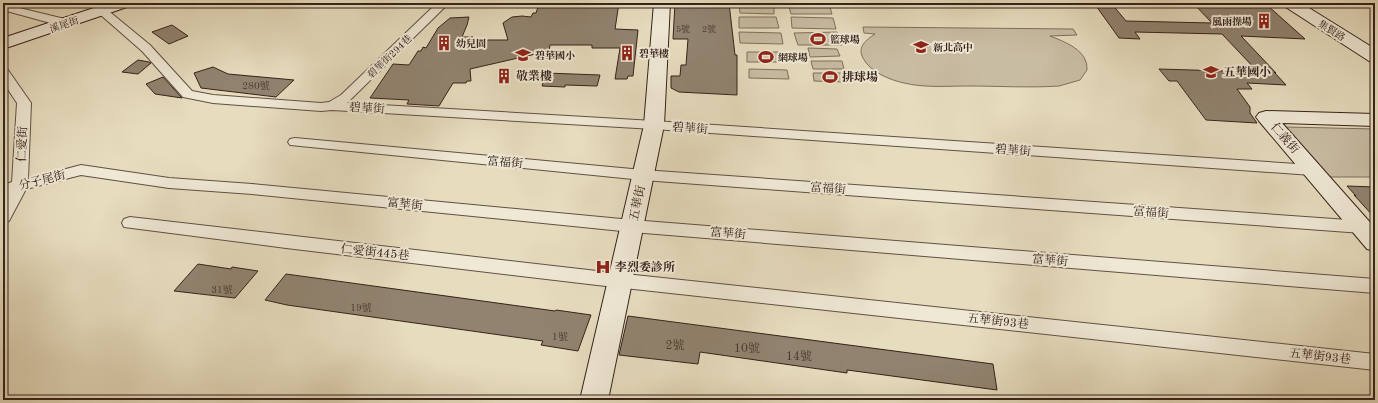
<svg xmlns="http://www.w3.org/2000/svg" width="1378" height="403" viewBox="0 0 1378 403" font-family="'Old Standard TT','Noto Serif TC',serif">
<rect width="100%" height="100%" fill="#e6dcbe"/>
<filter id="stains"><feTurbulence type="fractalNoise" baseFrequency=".005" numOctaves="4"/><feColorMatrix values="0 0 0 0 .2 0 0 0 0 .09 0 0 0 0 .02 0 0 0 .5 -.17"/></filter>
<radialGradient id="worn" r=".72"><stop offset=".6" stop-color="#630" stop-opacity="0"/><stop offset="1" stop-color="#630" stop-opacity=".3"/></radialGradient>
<path fill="#c8bca2" stroke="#7e6f5e" d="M739 3H774V14L740 13Z
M788 3 829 4 832 14H791Z
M739 17H776L779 28H739Z
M791 17 833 18 836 29 792 28Z
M863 27 1073 29 1077 35 1050 36C1065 42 1088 50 1087 70L1080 80 1059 86C1029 88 998 86 968 86 947 86 925 88 904 83 890 80 870 72 863 58 857 47 866 40 875 34L864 33Z
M739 32 781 33 783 44 740 43Z
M837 32 842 45H798L794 33Z
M808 48 837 49 840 56 810 57Z
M747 52H785L786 62H747Z
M811 61H842L844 69H813Z
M749 69 787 70 789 79 749 78Z
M813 73H845L846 82 814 81Z
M1286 127 1375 129V177H1326Z"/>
<path fill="#918370" stroke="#35221b" d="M600 3H619L615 29 638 30 633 76H628L627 79H615L620 48H592V45H550L549 51 470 69 471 81H467L466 83H453L439 106 407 104 409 100 370 98 393 64 409 65 418 51H421L423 47 426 48 438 28 450 18 469 17 467 25 462 37H473L471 40H508L503 23 512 17 522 16 531 17 533 13H536L538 7H599Z
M675 3H729L735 55H737V95L679 92 671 88V76H680L681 65H686L688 39H673Z
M1094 3H1111L1126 21 1212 23 1193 3 1267 5 1305 39 1241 36 1276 73 1274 72 1286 85 1247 83 1252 89H1237L1250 107V113L1257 123 1206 120 1177 81H1169L1159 69 1258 72 1222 34 1135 32 1140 39 1119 38Z
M172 25 188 36 169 44 152 32Z
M138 60 149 62 151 63 138 74 122 72Z
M213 67 228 74 294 80 276 97 201 88 194 73Z
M546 73 600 75 597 86 565 85V87L542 86Z
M163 77 182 98 155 94 146 84Z
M1347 186 1375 187V218L1354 195 1356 196Z
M198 264 231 269 232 267 258 271 235 298 174 291Z
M286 274 555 311 556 310 591 315 578 351 541 345 543 341 287 305 265 300Z
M628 316 993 364 997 390 847 370V373L700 352 698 364 619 355Z"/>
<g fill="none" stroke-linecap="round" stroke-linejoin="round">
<g stroke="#615044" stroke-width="2">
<path id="street" d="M437 3H449L347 103 654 121 1312 165 1317 167 1320 170 1317 173 1312 175 654 129 332 110 321 111 213 103 183 97 142 51 95 10 97 8H105L150 45 192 91 213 95 321 103 329 102 341 95Z
M3 4 69 20 71 23 69 26 65 27 3 10Z
M3 69 8 70 31 103 28 179 81 165 169 178 252 184 632 220 1375 279V293L632 232 252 194 169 188 81 175 26 189 9 221 3 223V202L7 194 3 195V185L12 182 17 103 3 82Z
M295 138 643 170 1362 221 1368 223 1370 227 1368 231 1362 233 643 180 290 145 288 142 290 139Z
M130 217 597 271 1375 354V370L597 285 286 248 124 227 122 223 124 219Z"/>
</g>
<g stroke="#35221b" stroke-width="2">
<path id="secondary" d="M109 3H132L130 6 3 49V38Z
M654 3H670L664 125 608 400H580L644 125Z
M1282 3H1301L1375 49V62L1369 61 1284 6Z
M1266 111 1375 114V126L1282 123 1375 228V251L1367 249 1259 121 1256 117 1259 113Z"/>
</g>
<use href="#street" fill="#efe8d5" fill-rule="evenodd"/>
<use href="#secondary" fill="#efe8d5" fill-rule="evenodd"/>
</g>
<defs>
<g id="building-bare" transform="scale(1.2)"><path d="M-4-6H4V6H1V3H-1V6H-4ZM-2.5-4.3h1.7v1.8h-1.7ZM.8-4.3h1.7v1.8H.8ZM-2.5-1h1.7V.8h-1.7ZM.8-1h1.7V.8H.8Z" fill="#8f2418" stroke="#efe8d5" stroke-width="2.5" paint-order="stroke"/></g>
<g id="stadium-bare" transform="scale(1.2)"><path d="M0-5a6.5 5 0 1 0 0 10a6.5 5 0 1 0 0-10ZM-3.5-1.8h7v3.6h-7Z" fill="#8f2418" stroke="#efe8d5" stroke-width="2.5" paint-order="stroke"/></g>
<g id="school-bare" transform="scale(1.2)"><path d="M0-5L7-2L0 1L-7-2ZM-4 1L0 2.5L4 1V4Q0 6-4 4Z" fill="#8f2418" stroke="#efe8d5" stroke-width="2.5" paint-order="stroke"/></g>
<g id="hospital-bare" transform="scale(1.2)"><path d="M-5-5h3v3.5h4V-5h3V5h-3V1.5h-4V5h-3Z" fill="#8f2418" stroke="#efe8d5" stroke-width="2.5" paint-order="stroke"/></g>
</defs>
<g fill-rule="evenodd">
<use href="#building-bare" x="1264" y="21"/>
<use href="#stadium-bare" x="818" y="39"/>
<use href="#building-bare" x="444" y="43"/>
<use href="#school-bare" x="921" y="47"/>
<use href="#building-bare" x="627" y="53"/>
<use href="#school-bare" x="523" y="55"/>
<use href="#stadium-bare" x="766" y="57"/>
<use href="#school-bare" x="1211" y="72"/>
<use href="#building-bare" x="504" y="76"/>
<use href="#stadium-bare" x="830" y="77"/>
<use href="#hospital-bare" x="603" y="267"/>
</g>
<g text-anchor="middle" stroke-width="4" stroke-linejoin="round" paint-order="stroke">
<g font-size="9" fill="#4c3a30">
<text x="683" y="32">5號</text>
<text x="709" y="32">2號</text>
</g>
<g font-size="10" font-weight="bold" fill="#35221b" stroke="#efe8d5" text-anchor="start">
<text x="1252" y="25" text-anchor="end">風雨操場</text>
<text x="830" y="43">籃球場</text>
<text x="456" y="47">幼兒園</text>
<text x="933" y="51">新北高中</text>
<text x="639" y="57">碧華樓</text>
<text x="535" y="59">碧華國小</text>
<text x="778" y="61">網球場</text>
</g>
<g font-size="10" fill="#35221b" stroke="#efe8d5">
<text transform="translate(64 24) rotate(-19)" y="4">溪尾街</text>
<text transform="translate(1332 30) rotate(32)" y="4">集賢路</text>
<text transform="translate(389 56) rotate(-44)" y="4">碧華街294巷</text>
</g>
<g font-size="10" fill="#4c3a30">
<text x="256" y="89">280號</text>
<text x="222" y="293">31號</text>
<text x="361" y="311">19號</text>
<text x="560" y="340">1號</text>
</g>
<g font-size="12" font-weight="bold" fill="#35221b" stroke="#efe8d5" text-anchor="start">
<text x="1223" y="76">五華國小</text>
<text x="516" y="80">敬業樓</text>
<text x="842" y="81">排球場</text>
<text x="615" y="271">李烈委診所</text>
</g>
<g font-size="12" fill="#35221b" stroke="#efe8d5">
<text transform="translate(367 108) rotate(3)" y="4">碧華街</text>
<text transform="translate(690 128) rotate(4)" y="4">碧華街</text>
<text transform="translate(1285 138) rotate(49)" y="4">仁義街</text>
<text transform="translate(22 144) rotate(-88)" y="4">仁愛街</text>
<text transform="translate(1013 150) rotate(4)" y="4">碧華街</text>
<text transform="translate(505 162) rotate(5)" y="4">富福街</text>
<text transform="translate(42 180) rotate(-14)" y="4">分子尾街</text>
<text transform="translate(828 188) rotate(4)" y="4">富福街</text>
<text transform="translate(637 203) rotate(-78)" y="4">五華街</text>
<text transform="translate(405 204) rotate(6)" y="4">富華街</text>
<text transform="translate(1151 212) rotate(4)" y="4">富福街</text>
<text transform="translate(728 233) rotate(5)" y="4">富華街</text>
<text transform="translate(375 252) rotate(6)" y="4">仁愛街445巷</text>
<text transform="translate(1050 260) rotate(5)" y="4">富華街</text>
<text transform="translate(998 321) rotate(6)" y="4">五華街93巷</text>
<text transform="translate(1320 356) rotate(6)" y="4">五華街93巷</text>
</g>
<g font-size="12" fill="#4c3a30">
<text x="675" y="349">2號</text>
<text x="747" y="352">10號</text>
<text x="799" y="360">14號</text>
</g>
</g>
<rect width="1378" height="403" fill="none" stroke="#e6dcbe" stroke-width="16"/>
<rect x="4" y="4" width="1370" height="395" fill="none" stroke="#35221b" stroke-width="2"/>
<rect x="8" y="8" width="1362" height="387" fill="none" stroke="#35221b"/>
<rect width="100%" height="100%" filter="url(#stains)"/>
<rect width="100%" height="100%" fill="url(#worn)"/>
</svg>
